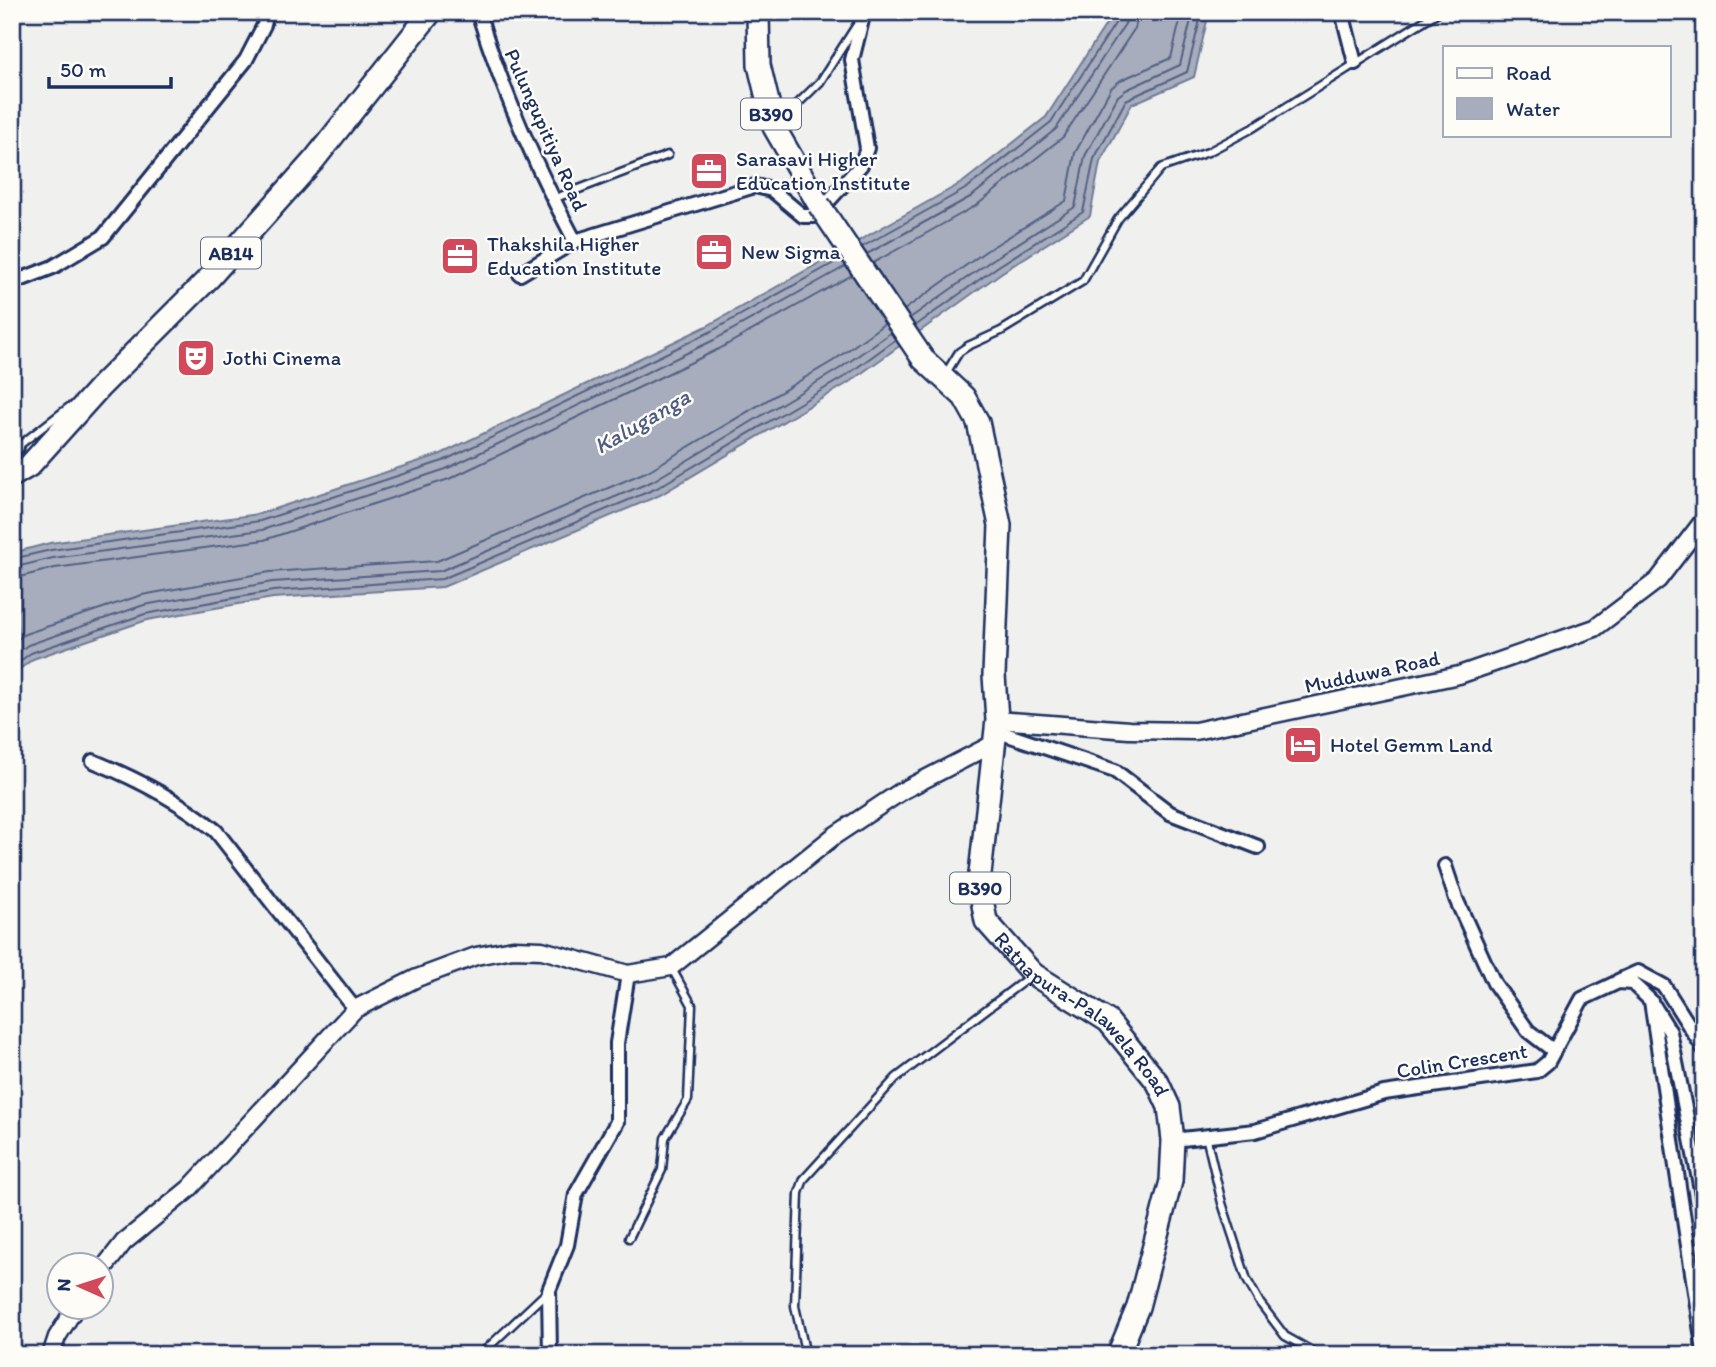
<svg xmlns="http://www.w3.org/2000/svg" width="1716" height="1367" viewBox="0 0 1716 1367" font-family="Itim,sans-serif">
<rect width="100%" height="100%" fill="#f0f0ee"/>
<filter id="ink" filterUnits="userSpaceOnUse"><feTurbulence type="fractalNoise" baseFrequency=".0143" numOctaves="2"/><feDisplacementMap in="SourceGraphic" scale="14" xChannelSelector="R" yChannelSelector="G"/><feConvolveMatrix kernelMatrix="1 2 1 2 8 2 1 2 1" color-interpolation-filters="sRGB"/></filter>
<g filter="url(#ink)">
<path fill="#a7adbd" stroke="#6f7b97" stroke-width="2" d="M1114 12H1209L1194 77 1132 104 1100 162 1090 216 1001 273 848 383 660 495 443 587 273 598 147 620 33 659 12 675V553L50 543 259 514 441 454 707 326 963 182 1046 117Z"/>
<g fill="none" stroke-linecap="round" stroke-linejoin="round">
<path stroke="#536184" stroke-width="2" d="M862 247 967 188 1051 122 1118 19 1119 12
M867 254 972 196 1056 129 1125 24 1128 12
M873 263 977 205 1063 137 1135 28 1139 12
M904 310 986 251 1066 201 1075 153 1111 88 1121 80 1171 58 1182 12
M910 318 992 260 1075 207 1085 156 1118 96 1126 90 1180 65 1193 12
M915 326 997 267 1083 212 1094 159 1126 100 1187 72 1202 12
M12 559 51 550 260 521 443 461 710 332 841 259
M12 568 53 558 262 530 446 469 714 340 846 266
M12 579 55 568 264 540 449 479 719 349 852 275
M12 643 25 634 142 595 270 572 437 561 648 471 833 361 884 324
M12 656 28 645 144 605 272 582 440 571 653 481 839 369 890 333
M12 667 31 653 145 614 273 591 442 579 657 488 844 377 895 340"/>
<g stroke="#1b2f5e" stroke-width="11">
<path id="service" d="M778 123 820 82 856 26
M553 199 668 155
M946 373 959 352 968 346 1001 331 1083 281 1118 219 1161 168 1208 152 1251 129 1438 12
M12 451 69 407
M1206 1136 1222 1203 1247 1280 1260 1303 1285 1336 1319 1355
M629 1238 662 1170 665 1138 688 1100 692 1005 672 969
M805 1351 795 1306 799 1193 804 1179 896 1078 1029 977
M480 1355 548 1291"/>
</g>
<g stroke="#1b2f5e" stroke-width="18">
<path id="minor" d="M478 12C503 92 536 168 575 241L755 186 772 190 803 216H815L861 165 867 148 852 60 864 12
M1342 12 1355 63
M520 274 575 241
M12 283 53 267 103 237 246 60 264 25 267 12
M12 443 17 447
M996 731 1115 771 1170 813 1258 847
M93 761C137 779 179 800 216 831L355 1009
M1445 866 1456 899 1494 983 1528 1031 1554 1051
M1618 981 1638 972 1664 986 1704 1049
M1654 1006 1670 1032 1704 1205
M1173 1140 1255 1131 1384 1093 1537 1071 1548 1062 1582 999 1618 982 1632 983 1651 1001 1704 1352
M550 1355 549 1290 567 1245 576 1194 617 1122V1043L628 974"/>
</g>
<g stroke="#1b2f5e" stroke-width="21">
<path id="tertiary" d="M997 720 1129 730 1195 731 1459 675 1595 628 1658 580 1704 520
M102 1270 124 1242 189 1189 355 1009 417 978 476 956 513 949 542 950 628 974 671 967 834 836 902 791 995 743
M51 1355 57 1337 75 1308"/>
</g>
<g stroke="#1b2f5e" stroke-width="26">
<g id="primary">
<path d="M758 12 759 65 774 127 819 205"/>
<path id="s1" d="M923 359 964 397 978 422 1000 525 994 675 997 720 979 883 986 921 1033 974 1108 1021 1158 1083 1169 1107 1173 1140 1171 1181 1138 1307 1118 1355"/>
<path d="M12 476 29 466 100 387 210 277 314 160 431 12"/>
</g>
</g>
<use href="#service" stroke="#fdfcf7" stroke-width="6"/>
<use href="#minor" stroke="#fdfcf7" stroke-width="12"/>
<use href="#tertiary" stroke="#fdfcf7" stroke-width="16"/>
<use href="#primary" stroke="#fdfcf7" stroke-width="21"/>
<g stroke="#1b2f5e" stroke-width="26" stroke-linecap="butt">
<path id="primary-bridge" d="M819 205 923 359"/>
</g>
<use href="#primary-bridge" stroke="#fdfcf7" stroke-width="21"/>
</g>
</g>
<defs>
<g id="office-square" transform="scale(2.0125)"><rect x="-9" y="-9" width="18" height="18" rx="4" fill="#d1495b" stroke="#fdfcf7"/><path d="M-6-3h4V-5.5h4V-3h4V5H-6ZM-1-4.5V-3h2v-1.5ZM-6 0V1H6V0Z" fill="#fff"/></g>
<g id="theatre-square" transform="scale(2.0125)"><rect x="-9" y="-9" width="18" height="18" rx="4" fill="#d1495b" stroke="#fdfcf7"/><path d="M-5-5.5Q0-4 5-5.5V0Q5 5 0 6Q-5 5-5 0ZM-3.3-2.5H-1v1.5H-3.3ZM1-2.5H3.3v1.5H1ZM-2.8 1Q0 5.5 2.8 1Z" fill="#fff"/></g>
<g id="hotel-square" transform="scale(2.0125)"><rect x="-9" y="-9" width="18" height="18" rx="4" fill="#d1495b" stroke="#fdfcf7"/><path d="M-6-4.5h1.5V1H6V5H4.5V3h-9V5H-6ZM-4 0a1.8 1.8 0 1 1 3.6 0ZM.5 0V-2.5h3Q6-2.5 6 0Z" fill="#fff"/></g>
</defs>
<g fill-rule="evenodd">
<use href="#office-square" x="709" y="171"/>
<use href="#office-square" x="714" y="252"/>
<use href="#office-square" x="460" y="256"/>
<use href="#theatre-square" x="196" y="358"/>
<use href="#hotel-square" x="1303" y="745"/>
</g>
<g text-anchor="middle" stroke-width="5" stroke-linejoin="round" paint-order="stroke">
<g fill="#fdfcf7" stroke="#5f6c8c" stroke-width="2">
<rect x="741" y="98.5" width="60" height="31" rx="5"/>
<rect x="201" y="237.5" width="60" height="31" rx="5"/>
<rect x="950" y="872.5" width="60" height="31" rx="5"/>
</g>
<g font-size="19" font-weight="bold" fill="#1b2f5e">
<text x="771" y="121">B390</text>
<text x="231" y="260">AB14</text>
<text x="980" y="895">B390</text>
</g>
<g font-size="21" fill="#1b2f5e" stroke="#fdfcf7">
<text transform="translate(546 130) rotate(66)" y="7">Pulungupitiya Road</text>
<text transform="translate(1372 672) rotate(-12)" y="7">Mudduwa Road</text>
<text dy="7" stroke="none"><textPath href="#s1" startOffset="723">Ratnapura-Palawela Road</textPath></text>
<text transform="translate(1462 1061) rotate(-9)" y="7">Colin Crescent</text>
</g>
<g font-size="21" fill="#1b2f5e" stroke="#fdfcf7" text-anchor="start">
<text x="736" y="166">Sarasavi Higher<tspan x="736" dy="24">Education Institute</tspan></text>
<text x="487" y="251">Thakshila Higher<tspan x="487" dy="24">Education Institute</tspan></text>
<text x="741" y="259">New Sigma</text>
<text x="223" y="365">Jothi Cinema</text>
<text x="1330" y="752">Hotel Gemm Land</text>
</g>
<g font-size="23" font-style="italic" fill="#4c5b7f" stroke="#fdfcf7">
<text transform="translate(642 421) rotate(-30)" y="8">Kaluganga</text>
</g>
</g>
<rect width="1716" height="1367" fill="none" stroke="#fdfcf7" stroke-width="42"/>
<rect x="21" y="21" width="1674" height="1325" fill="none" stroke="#1b2f5e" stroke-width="2.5" filter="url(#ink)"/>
<rect x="1443" y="46" width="228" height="91" fill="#fdfcf7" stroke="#a3aaba" stroke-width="2"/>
<rect x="1457" y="68" width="35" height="10" fill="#fdfcf7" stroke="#a3aaba" stroke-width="2"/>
<text x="1506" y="80" font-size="21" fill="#1b2f5e">Road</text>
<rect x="1457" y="98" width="35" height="21" fill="#a7adbd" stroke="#a3aaba" stroke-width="2"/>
<text x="1506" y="116" font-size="21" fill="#1b2f5e">Water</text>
<g transform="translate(80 1286) rotate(273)"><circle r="33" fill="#fdfcf7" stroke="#a3aaba" stroke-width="2"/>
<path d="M0-5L12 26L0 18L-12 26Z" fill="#d1495b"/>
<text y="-10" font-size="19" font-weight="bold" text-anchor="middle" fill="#1b2f5e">N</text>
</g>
<path d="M49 77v10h122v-10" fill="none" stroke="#1b2f5e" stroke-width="3.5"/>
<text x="60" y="77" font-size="21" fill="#1b2f5e" stroke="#fdfcf7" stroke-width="5" paint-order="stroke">50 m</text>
</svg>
